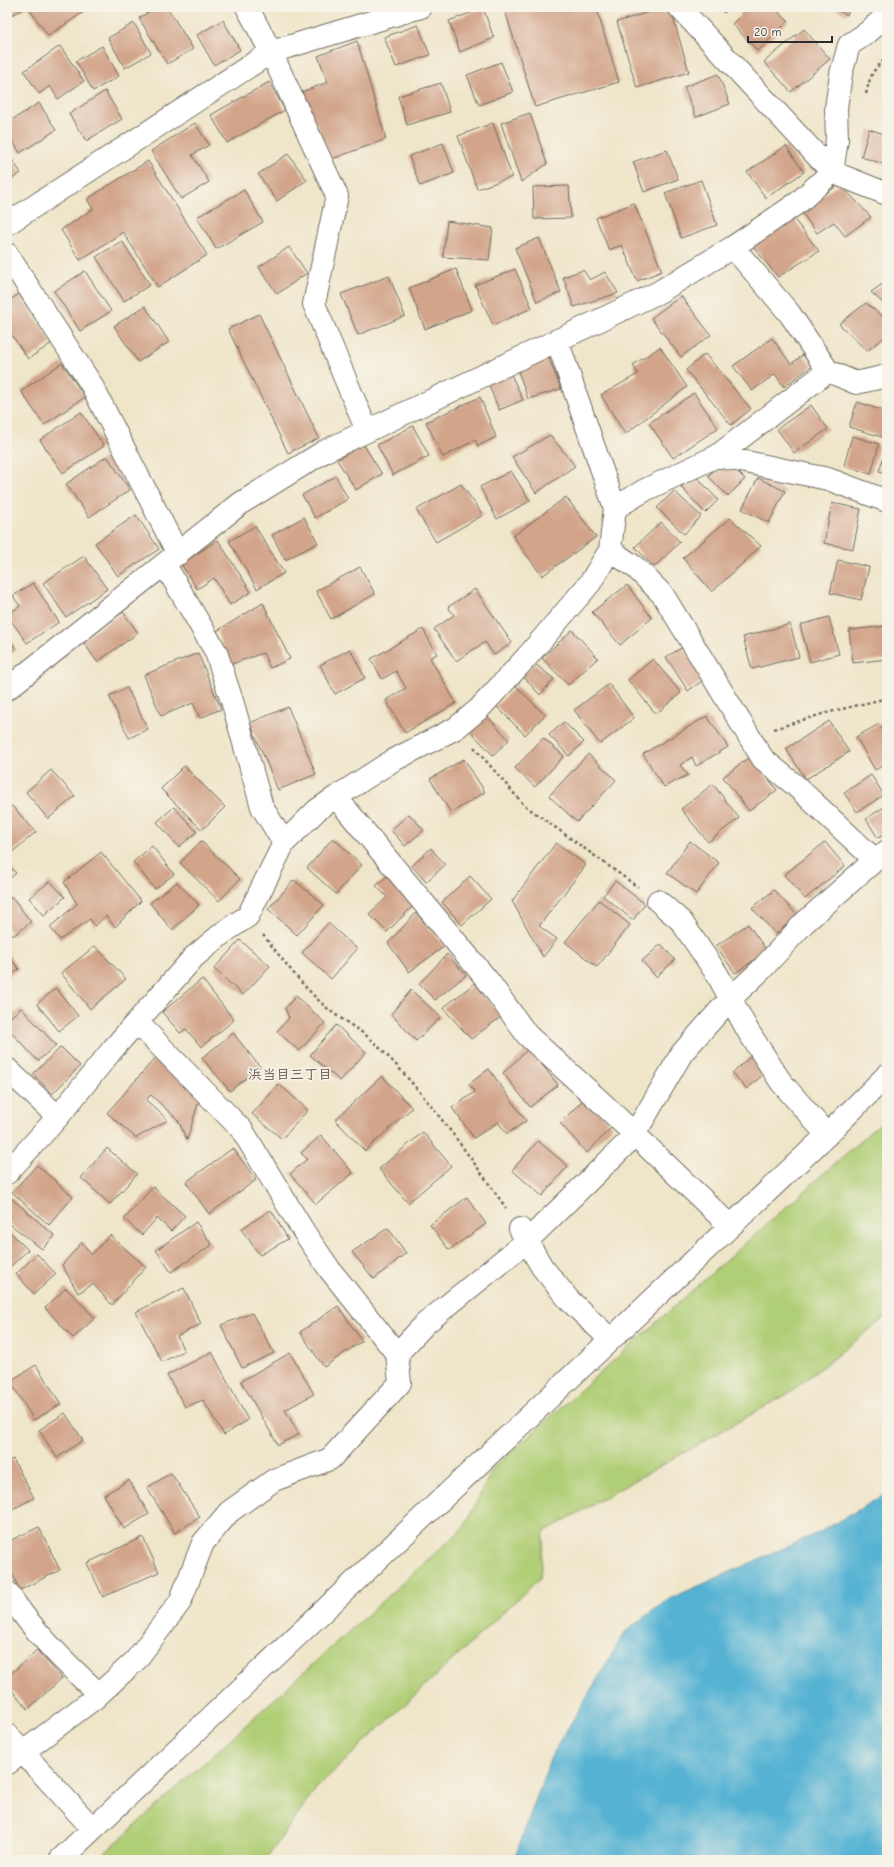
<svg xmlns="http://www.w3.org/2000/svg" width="894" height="1867" viewBox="0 0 894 1867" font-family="'Comic Neue','Klee One',sans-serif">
<rect width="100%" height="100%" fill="#f7f3e8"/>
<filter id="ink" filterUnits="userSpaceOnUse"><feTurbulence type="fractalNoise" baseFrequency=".025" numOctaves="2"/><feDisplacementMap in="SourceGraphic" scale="8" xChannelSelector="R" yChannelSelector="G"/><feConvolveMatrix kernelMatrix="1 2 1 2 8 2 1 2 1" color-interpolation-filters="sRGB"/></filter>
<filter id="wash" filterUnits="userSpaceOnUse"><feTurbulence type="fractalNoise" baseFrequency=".012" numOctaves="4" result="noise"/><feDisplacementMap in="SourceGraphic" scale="16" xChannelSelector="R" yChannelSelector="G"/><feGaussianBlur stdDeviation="0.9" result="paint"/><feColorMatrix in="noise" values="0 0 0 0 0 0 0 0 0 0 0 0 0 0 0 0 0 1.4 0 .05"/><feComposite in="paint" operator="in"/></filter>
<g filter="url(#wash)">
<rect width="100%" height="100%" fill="#efe5c9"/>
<path fill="#b0ce76" stroke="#6e7c50" d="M887 1117V1316L789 1393 544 1532 540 1578 318 1786 265 1860H97L465 1526 493 1468Z"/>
<path fill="#54b2d3" stroke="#406e7f" d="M887 1493V1860H514L551 1757 625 1632 667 1600 820 1532Z"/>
<g id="blocks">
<path fill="#d2a48a" d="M7 7H91L48 36 28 7 7 17Z
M157 7H167L193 49 167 64 139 18Z
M504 7H596L619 82 535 107Z
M610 7H623L612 11Z
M665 7H670L689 72 637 88 617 22Z
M718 7H731L724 13Z
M749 7H773L788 21 758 51 732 24Z
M831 7H850L847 15Z
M483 8 494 38 460 52 449 21Z
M223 20 240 50 214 65 197 35Z
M134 23 151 53 125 68 108 38Z
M418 25 430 55 396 67 384 37Z
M804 29 830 59 791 92 764 62Z
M357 41 386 139 332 159 302 92 328 82 318 56Z
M60 46 84 81 58 99 50 86 39 94 24 71Z
M102 46 119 76 93 91 76 61Z
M501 62 513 92 479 105 467 75Z
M718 74 730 104 696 117 684 87Z
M269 82 285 110 227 143 211 115Z
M441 83 450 112 407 125 398 96Z
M105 91 122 119 86 141 69 114Z
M39 103 56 130 20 153 7 132V123Z
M530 113 547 164 521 182 501 123Z
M195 123 209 145 192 155 209 182 181 199 151 151Z
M493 123 512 177 477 189 458 136Z
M869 129 887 135V165L861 157Z
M443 143 454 173 420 186 409 156Z
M786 146 804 172 766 198 747 172Z
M667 150 678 179 644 192 633 162Z
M7 152 21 173 7 182Z
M288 154 307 180 277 201 258 174Z
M148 161 207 255 158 287 123 232 80 260 61 230 93 209 87 199Z
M701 180 717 225 681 238 665 193Z
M840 184 871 217 845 236 834 222 817 233 800 210Z
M569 186 571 218 534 219 533 187Z
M244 190 263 222 216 249 197 217Z
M634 203 662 271 637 281 622 245 609 250 596 218Z
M793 218 819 251 778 277 752 245Z
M447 221 493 228 489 260 443 257Z
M539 238 561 292 537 302 515 248Z
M122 241 150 285 124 301 96 257Z
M289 247 307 273 277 294 259 267Z
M456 269 472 310 425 329 409 288Z
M515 269 532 308 493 325 475 285Z
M583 270 590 280 605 272 618 293 574 307 563 277Z
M85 271 111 311 80 331 54 291Z
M389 276 405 316 358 335 341 294Z
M887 281V307L871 292Z
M19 294 52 343 28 359 7 328V302Z
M681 296 711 335 681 357 651 318Z
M866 303 887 320V335L867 351 839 324Z
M145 306 169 342 138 362 114 326Z
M259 314 319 438 288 453 228 329Z
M772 338 791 364 803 355 812 366 784 387 775 374 752 391 733 366Z
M660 347 687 387 625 434 601 395 638 374 633 365Z
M705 354 751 409 731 425 686 370Z
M548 356 561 389 528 399 517 368Z
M62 363 85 397 44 425 21 391Z
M510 372 523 400 499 410 487 381Z
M694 393 718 428 673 458 649 423Z
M480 397 496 437 478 446 475 440 443 457 426 422Z
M857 402 887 412V422L882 437 849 427Z
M811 405 828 429 794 453 777 429Z
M81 412 104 446 63 473 40 440Z
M413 426 429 456 393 475 377 445Z
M550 435 575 466 536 493 512 457Z
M852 436 879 444 871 474 844 466Z
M363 444 382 474 356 490 337 460Z
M886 450 887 451V473L879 471Z
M107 456 130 490 89 517 66 484Z
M725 459 745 479 728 496 708 476Z
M511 471 530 501 497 519 480 487Z
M694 474 718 500 705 513 681 487Z
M336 476 348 499 315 518 302 495Z
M758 478 785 491 769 523 742 509Z
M461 484 483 515 436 542 416 510Z
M674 491 701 516 684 534 657 508Z
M566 497 596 537 542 576 513 536Z
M832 503 861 509 853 549 824 543Z
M136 515 159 549 118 576 95 543Z
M304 517 318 543 285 560 272 535Z
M730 518 761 546 712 592 683 558Z
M661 522 680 542 654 567 635 547Z
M255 526 284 573 257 589 229 541Z
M218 540 251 592 230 605 214 578 197 589 181 564Z
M84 556 107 589 66 617 43 583Z
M838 560 869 567 861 600 830 593Z
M360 567 375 594 331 619 316 591Z
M33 583 59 622 27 643 7 615 20 606 13 596Z
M627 585 652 618 620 645 592 612Z
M475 589 512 643 494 655 485 642 456 661 434 629 454 615 448 607Z
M263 603 290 659 270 668 263 653 229 665 217 631Z
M123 612 138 633 97 662 82 640Z
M829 617 839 654 810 662 800 625Z
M790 624 799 657 752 669 743 637Z
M887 626V659L853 663 849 630Z
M423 629 437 654 430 658 456 703 405 733 386 700 406 688 396 671 382 679 371 659Z
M572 630 598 658 568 685 542 658Z
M7 635 16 649 7 655Z
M683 647 706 678 688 691 666 657Z
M350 649 365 678 335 694 320 665Z
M198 653 221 709 200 718 193 703 161 716 144 675Z
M653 659 681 693 656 714 628 680Z
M535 664 554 679 540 695 522 675Z
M609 684 634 718 600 744 574 710Z
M516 686 545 715 525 735 496 706Z
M127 688 148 729 129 738 109 696Z
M288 707 316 774 278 790 250 723Z
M486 715 509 740 493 755 469 730Z
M707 716 728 747 696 766 692 757 680 765 688 775 664 787 643 754Z
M829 721 849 752 806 779 786 749Z
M564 722 584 742 569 756 549 735Z
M879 724 887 737V763L875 770 856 737Z
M543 738 564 756 535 787 515 768Z
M588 754 616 780 577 822 549 796Z
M751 756 777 790 749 811 723 777Z
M464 759 485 792 451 813 430 779Z
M184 766 225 807 202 830 161 789Z
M51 770 75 796 48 819 26 792Z
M871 775 884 795 857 812 844 793Z
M713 784 739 818 708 842 681 809Z
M887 805V833L878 838 866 819Z
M12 806 36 832 10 854 7 851V810Z
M174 807 197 832 179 847 157 822Z
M409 814 424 830 405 846 391 830Z
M333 838 362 865 336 894 307 868Z
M201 841 240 879 219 901 180 863Z
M690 841 719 863 696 894 667 873Z
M825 842 845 866 805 899 784 875Z
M556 843 586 865 539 926 557 939 543 957 512 901Z
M152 846 174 874 155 889 133 862Z
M431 848 445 865 426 882 412 866Z
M101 852 141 901 115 927 106 916 95 926 90 919 60 940 50 927 77 904 64 882Z
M7 864 16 873 7 881Z
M389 874 417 902 387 932 369 914 387 897 376 886Z
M470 876 491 899 462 925 442 902Z
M294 880 324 905 297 935 268 909Z
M50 881 65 897 44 915 29 898Z
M615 881 645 904 633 920 603 896Z
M177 882 199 905 172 930 150 903Z
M774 890 797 915 776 934 752 908Z
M12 897 31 922 13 936 7 928V902Z
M599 900 630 925 597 967 565 942Z
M416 913 445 946 409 972 388 943Z
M328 923 357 949 331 979 302 953Z
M748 924 767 951 735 973 716 946Z
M240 940 270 966 243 995 214 969Z
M661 944 675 960 656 977 642 961Z
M95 946 126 979 90 1009 61 973Z
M7 953 19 969 7 978Z
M447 954 466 975 435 1000 419 984Z
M202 979 234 1020 201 1047 186 1029 180 1033 162 1012Z
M475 983 501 1017 471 1039 443 1008Z
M56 988 78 1016 59 1031 37 1004Z
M411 990 441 1017 416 1041 391 1014Z
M296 996 325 1023 299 1051 277 1031 289 1018 285 1008Z
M21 1008 56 1045 38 1061 7 1028V1020Z
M336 1025 366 1052 340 1081 310 1055Z
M233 1033 260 1067 230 1091 202 1058Z
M61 1047 80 1066 52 1094 33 1074Z
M529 1048 558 1085 530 1107 503 1073Z
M157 1056 201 1094 187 1140 178 1120 151 1095 146 1100 168 1120 136 1138 107 1113Z
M751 1056 766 1072 747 1089 732 1073Z
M489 1069 526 1121 507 1134 498 1122 474 1138 452 1108 475 1092 469 1084Z
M382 1076 412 1108 365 1151 335 1120Z
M7 1078 16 1088 7 1096Z
M279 1084 308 1110 282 1139 252 1114Z
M584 1099 613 1126 587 1153 560 1123Z
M423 1132 451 1166 408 1203 379 1169Z
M321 1135 353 1173 316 1204 290 1174 307 1159 301 1153Z
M538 1141 568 1166 542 1196 512 1170Z
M107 1148 137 1174 110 1204 81 1178Z
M233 1148 256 1180 209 1214 186 1182Z
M37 1165 73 1197 49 1225 12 1192Z
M153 1187 185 1216 171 1231 157 1218 142 1235 124 1219Z
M10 1197 55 1236 42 1249 7 1222V1200Z
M467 1197 486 1224 449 1250 430 1225Z
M271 1210 288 1239 260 1255 241 1229Z
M196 1222 212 1245 171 1272 156 1250Z
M388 1228 406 1253 374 1279 352 1252Z
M7 1229 28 1250 10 1267 7 1264Z
M110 1235 146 1267 112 1305 93 1284 78 1293 62 1265 82 1242 91 1255Z
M37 1254 56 1274 34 1294 16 1274Z
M66 1288 95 1318 73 1338 45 1308Z
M184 1288 201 1324 177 1336 184 1351 162 1362 136 1312Z
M338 1306 362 1341 324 1367 300 1332Z
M252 1313 274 1353 242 1368 221 1325Z
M212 1352 248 1420 224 1435 203 1400 185 1407 167 1375Z
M290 1353 314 1394 285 1410 299 1434 278 1445 241 1381Z
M36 1365 61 1404 34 1420 10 1381Z
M65 1413 83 1440 57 1458 39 1430Z
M13 1459 34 1498 7 1512V1462Z
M171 1473 200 1517 175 1533 147 1488Z
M129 1480 149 1514 124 1529 104 1495Z
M39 1527 60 1570 20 1590 7 1564V1542Z
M143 1537 159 1572 103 1597 87 1563Z
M37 1650 62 1678 28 1709 7 1685V1677Z"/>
</g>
</g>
<g filter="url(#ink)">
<use href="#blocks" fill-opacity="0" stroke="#706c62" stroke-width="1"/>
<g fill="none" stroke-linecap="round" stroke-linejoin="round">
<g stroke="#706c62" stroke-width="24">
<path id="minor" d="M247 7 271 52 337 196 314 304 367 431
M887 15 867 33 849 45 841 74 836 108 837 139 832 172 887 194
M7 224 271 52 421 7
M733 247 790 314 828 371 856 383 887 376
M7 254 91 384 178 554
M717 456 828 479 887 501
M615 508 645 490 717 456 828 371
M610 550 635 567 663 595 763 759 796 786 875 860
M165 565 216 652 233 704 262 807 284 843
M7 689 241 503 325 451 659 292 733 247 799 202 832 172 679 7
M336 797 489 982 527 1035 602 1103 730 1226
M658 901 681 921 717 974 748 1031 781 1082 827 1135
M7 1069 58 1117
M7 1173 58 1117 112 1050 194 957 224 932 248 916 284 843 317 810 336 797 392 761 456 728 479 709 526 658 590 583 610 550 615 508 557 340
M520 1229 542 1267 569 1300 610 1339
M397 1354 426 1323 527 1241 626 1144 643 1120 682 1053 730 999 761 970 804 923 875 860 887 851
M7 1592C33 1631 65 1663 99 1694
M7 1735 93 1829
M7 1764 95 1698 136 1660 180 1602 203 1543 229 1512 274 1480 330 1459 400 1383 397 1354 330 1270 304 1232 242 1130 137 1022
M60 1860 827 1135 887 1075"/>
</g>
<path stroke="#706c62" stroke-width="2.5" stroke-dasharray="3 3" stroke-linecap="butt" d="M866 94C870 77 872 69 887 58
M774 729 822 714 887 698
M474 747 524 805 638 887
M263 935C283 960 303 987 327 1008 342 1021 362 1030 376 1044 425 1093 466 1151 506 1208"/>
<use href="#minor" stroke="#fff" stroke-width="22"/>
</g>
</g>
<g text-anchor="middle" stroke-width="3.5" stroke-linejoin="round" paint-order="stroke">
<g font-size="14" font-weight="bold" fill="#65554c" stroke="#f7f3e8">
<text x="290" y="1079">浜当目三丁目</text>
</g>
</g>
<rect width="894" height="1867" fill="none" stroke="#f7f3e8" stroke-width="24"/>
<path d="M748 36v6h84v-6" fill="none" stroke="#2b2b2b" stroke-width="2"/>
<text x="754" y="36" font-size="12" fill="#2b2b2b" stroke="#f7f3e8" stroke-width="3" paint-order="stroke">20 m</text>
</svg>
